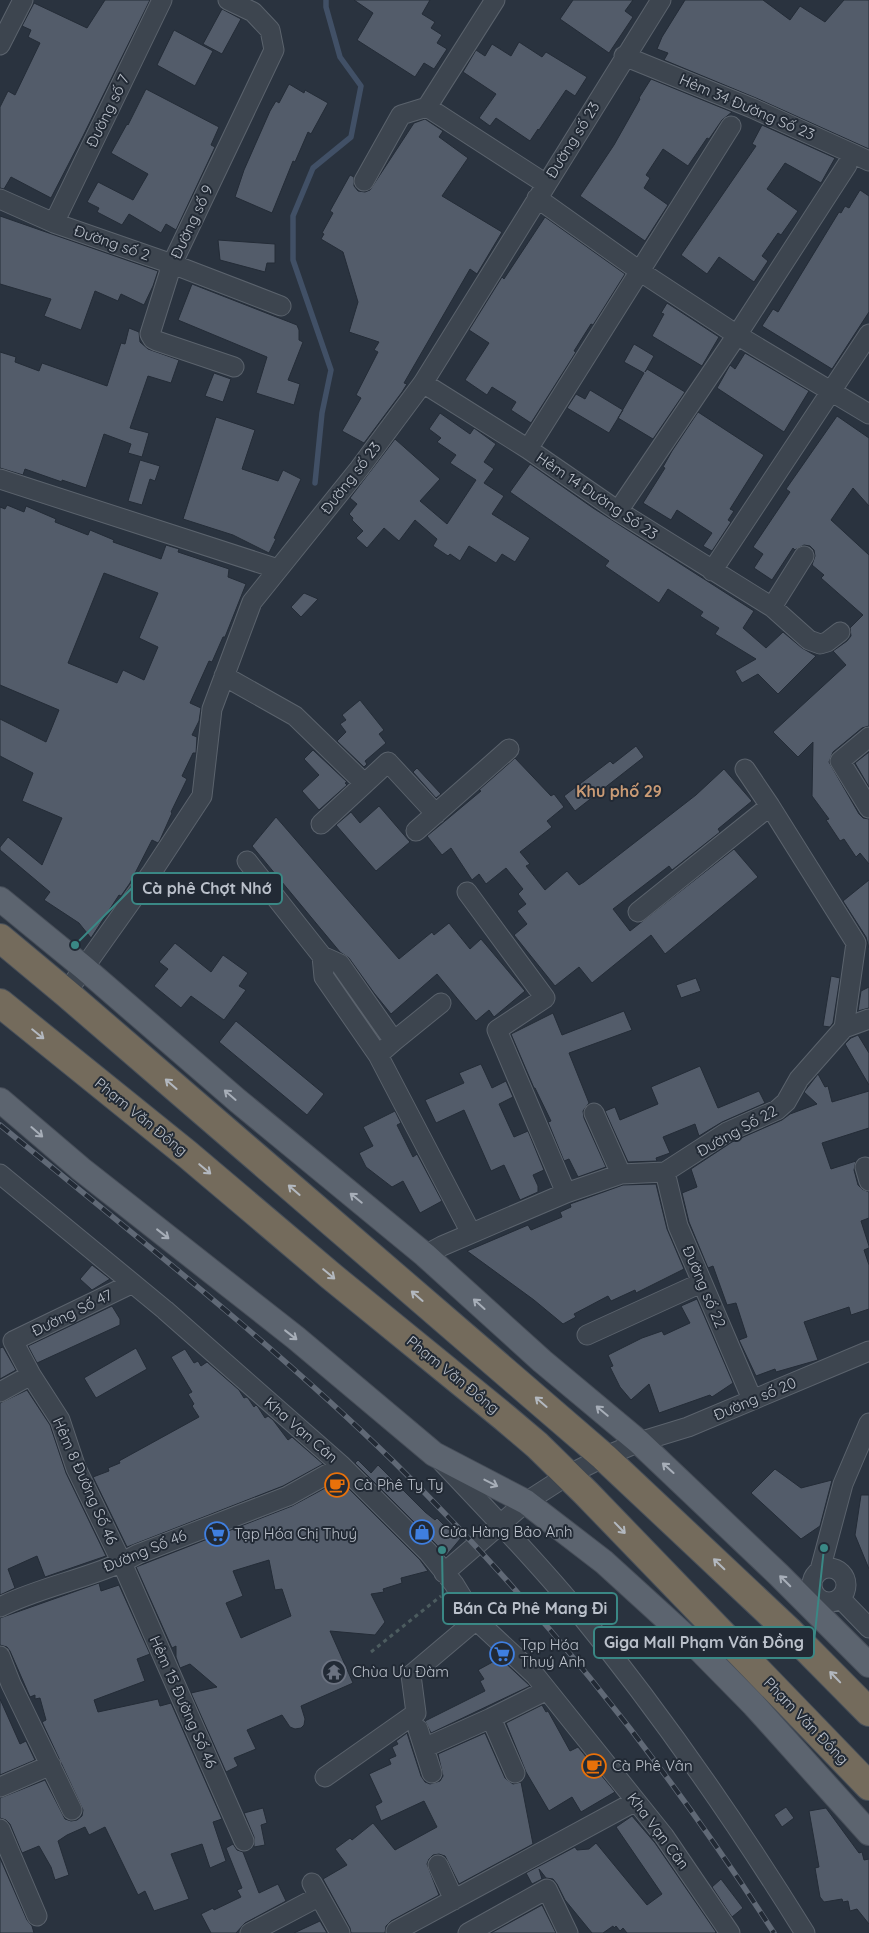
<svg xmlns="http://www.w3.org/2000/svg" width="869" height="1933" viewBox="0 0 869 1933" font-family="Quicksand,sans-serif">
<rect width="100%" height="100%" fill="#2a333f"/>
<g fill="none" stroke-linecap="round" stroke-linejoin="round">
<path stroke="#415066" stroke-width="5.5" d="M315 483 322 413 331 370 293 260V216L313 168 351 137 361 86 340 57 326 7V0"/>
</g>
<path fill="#535c6a" stroke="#242c37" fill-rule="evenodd" d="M105 0H150L83 136 51 198 11 177 4 189 0 188V107L8 91 15 95 40 43 28 37 31 30 22 26 34 3 87 28Z
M354 0H430L422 14 435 22 431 28 442 35 437 43 447 49 434 69 424 63 415 77 357 40 373 13Z
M573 0H633L625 11 633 17 609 53 560 19Z
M685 0H763L790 20 800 6 825 22 844 0H869V149L756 98 664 60 668 53 657 49 662 37Z
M222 9 241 19 222 54 203 44Z
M174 30 213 51 195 86 157 65Z
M519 42 542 57 546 52 587 77 575 96 566 90 539 130 538 129 530 141 496 118 490 126 479 118 496 94 463 72 476 50 485 56 492 44 511 56Z
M651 79 732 112 722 120 709 139 707 138 688 166 663 149 646 175 650 178 644 188 668 205 645 241 580 196 614 145 640 99 639 98Z
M289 84 304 93 305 90 328 103 311 134 308 132 295 162 293 161 272 213 235 197 244 170 270 111 276 101 279 103Z
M146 89 219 127 211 145 215 147 176 230 166 224 161 233 129 214 122 225 97 212 99 208 87 202 98 182 133 200 148 174 111 153 127 124 128 125Z
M425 119 443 131 439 137 468 158 442 196 502 232 477 274 470 269 404 383 407 384 402 392 364 443 342 431 361 398 356 395 378 352 374 350 379 342 349 332 358 302 343 252 321 239 324 234 322 233 333 213 330 211 350 175 354 177V186L358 191 365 192 370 190 414 123Z
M762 125 835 158 821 183 785 163 767 189 798 211 781 235 778 233 762 256 768 261 754 282 719 257 707 274 681 255 756 146 752 144Z
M860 190 869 196V312L832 369 762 326 773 309 778 312 839 212 841 213 845 206 849 208Z
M0 216 158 271 153 286 144 305 121 294 118 301 95 291 81 330 44 316 51 299 0 284Z
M545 217 625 274 593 325 591 324 574 351 576 352 531 423 511 410 516 402 492 387 487 395 465 380 489 343 469 330 502 277 504 279Z
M218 240 275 244V263H267L265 272 220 260Z
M192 284 297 325 299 330V340L303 342 288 380 300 384 294 405 256 393 267 357 178 320Z
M667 303 719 337 702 366 652 336 664 314 661 313Z
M129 328 139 332 140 342 148 349 179 360 171 383 148 376 130 428 149 433 142 457 128 453 131 444 104 434 86 488 62 480V482L25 469 23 475 0 468V352L16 357 15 362 39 371 42 363 107 386 121 343 125 344Z
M634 344 654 356 645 372 647 369 685 392 653 439 618 418 644 373 624 362Z
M745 353 809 391 784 432 717 388 730 365 735 369Z
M214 373 231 379 223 402 205 396Z
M590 390 623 410 609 433 567 408 576 394 585 399Z
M698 412 764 455 730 509 734 511 728 520 731 522 712 551 703 546 712 533 677 510 671 520 643 503 665 468 663 467 672 451Z
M440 413 470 434 474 428 496 444 484 462 494 469 484 483 504 496 492 514 530 538 515 562 502 554 496 563 469 546 460 561 450 554 448 556 433 546 437 539 415 520 399 541 384 528 367 548 356 538 363 531 352 520 353 518 349 514 357 504 350 498 395 439 440 479 420 501 447 524 476 480 450 463 456 455 437 442 441 438 429 429Z
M837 416 869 438V506L853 488 831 520 869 555V726L862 728 833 752 829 762 859 814 863 818 869 819V864L860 853 856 857 844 839 840 841 826 820 829 819 812 796 813 742 798 757 773 732 846 665 833 651 847 641 851 636 850 628 863 615 821 578 824 575 812 565 815 556 814 550 810 546 804 545 795 550 793 548 772 580 754 568 763 554 753 547 790 492 786 489Z
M216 417 255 430 242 469 278 481 283 470 301 479 274 538 276 539 269 553 233 535 183 519Z
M140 460 160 466 155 481 150 479 142 505 128 501Z
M530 464 593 508 754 611 743 628 766 648 783 632 802 648 816 656 778 694 758 674 742 683 735 671 756 659 715 634 719 628 700 616 703 612 668 589 659 603 605 566 609 561 510 492Z
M7 505 24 512 26 506 56 519 55 522 88 535 90 530 114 540 113 542 161 559 166 545 179 549 178 552 229 569 228 577 246 584 225 637H223L212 662 209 661 190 703 201 708 199 721 192 735 197 737 196 753H193L182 776 187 779 171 812 172 813 160 840 158 843 152 840 130 883 121 896 119 895 91 938 79 923 44 900 50 892 0 850V847L8 837 42 865 62 818 22 801 33 773 0 756V719L46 742 59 710 0 685V507L5 509ZM104 573 158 593 139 638 158 647 144 680 123 670 117 683 68 663Z
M304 593 318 599 301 617 291 607Z
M360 700 384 730 379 734 386 743 365 761 367 764 364 767 337 741 346 732 340 724 346 720 342 715Z
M636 746 644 757 575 811 564 796 610 761 613 764Z
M313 750 347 782 345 783 347 785 319 810 302 791 319 775 304 759Z
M869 752V787L855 763Z
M515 758 551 796 554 794 564 807 547 821 552 827 520 852 530 864 526 866 545 890 567 871 579 885 584 882 696 795 724 769 752 801 718 829 720 832 672 870 669 866 613 909 630 931 734 849 758 877 665 954 651 935 592 983 579 967 555 986 514 935 527 924 517 911 526 904 518 894 523 889 506 868 486 884 479 874 472 880 451 848 442 855 427 836 481 791 479 790Z
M417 768 441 794 436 798 413 772Z
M379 806 410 842 376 871 336 825 351 812 360 823Z
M276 817 399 959 432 932 434 935 449 923 470 949 481 939 525 991 494 1017 489 1010 476 1021 437 974 391 1014 374 993 349 958 340 952 252 846Z
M869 880V948L866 937 843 901Z
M175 943 211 972 223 955 248 973 239 986 246 990 224 1020 191 996 181 1008 154 986 168 969 159 962Z
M831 976 840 978 833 1023 830 1027 823 1026Z
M696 978 701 991 681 998 676 985Z
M869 987V1008L858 1011 861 991Z
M624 1011 632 1030 569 1053 589 1103 583 1111 584 1118 606 1167 578 1177 569 1159 564 1161 548 1122 551 1121 535 1088H534L511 1034 553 1013 562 1035Z
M236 1021 324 1094 307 1115 219 1042Z
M858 1035 869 1053V1085L845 1044 851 1038Z
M481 1064 492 1088 506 1081 513 1097 499 1104 514 1137 528 1131 544 1170 533 1175 538 1186V1192L520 1200 504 1165 491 1171 464 1110 436 1123 425 1100 464 1083 459 1073Z
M700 1066 718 1108 759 1091 765 1103 722 1122 699 1136 695 1124 663 1137 670 1153 656 1158 657 1161 628 1162 605 1111 615 1107 620 1120 658 1104 651 1087Z
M818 1074 825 1087 828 1086 832 1102 869 1091V1128L822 1143 831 1169 856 1161 854 1170 858 1185 862 1189 869 1192V1218L861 1221 869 1246V1248L864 1250 869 1265V1309L851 1315 849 1307 804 1322 818 1360 776 1372 775 1369 756 1376 739 1340 747 1337 736 1303 727 1305 713 1266 708 1268 689 1222 682 1193 697 1187 691 1169 732 1142 782 1120 790 1114 817 1104 804 1092Z
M395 1111 401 1123 397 1125 413 1157 417 1154 442 1201 420 1213 403 1181 392 1187 366 1167 359 1153 373 1146 363 1127Z
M656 1184 667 1229 684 1269 636 1293 635 1290 611 1301 608 1296 574 1314 576 1317 563 1324 534 1300 467 1251 528 1225 531 1230 562 1217 560 1212 571 1207 570 1204 623 1185Z
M92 1265 110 1279 92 1290 80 1279Z
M697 1299 733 1383 712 1397 710 1395 659 1413 649 1384 631 1400 620 1387 610 1367 613 1366 608 1355 642 1338 662 1331 664 1335 690 1323 681 1306Z
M112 1306 120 1319V1325L37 1363 28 1346Z
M3 1347 16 1370 0 1379V1348Z
M136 1348 147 1369 96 1398 84 1378Z
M185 1349 194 1363 198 1361 201 1366 207 1362 239 1390 244 1398 246 1397 248 1398 254 1407 256 1405 258 1407 265 1418 268 1416 273 1420 288 1440 292 1437 323 1464 283 1486 127 1547 93 1477 109 1471 108 1468 120 1463 119 1461 199 1417 192 1406 194 1404 188 1394 192 1392 171 1357Z
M27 1390 50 1425 66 1473 106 1556 45 1577 37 1556 8 1569 15 1588 0 1595V1403Z
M358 1460 371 1473 378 1465 425 1512 435 1520 437 1518 446 1527 448 1525 461 1538 446 1556 436 1544 355 1463Z
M775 1469 801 1488 832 1480 820 1526 801 1539 751 1493Z
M340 1480 420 1560 428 1571 401 1578 402 1583 383 1589 384 1592 371 1594 385 1622 375 1635 330 1631 353 1683 301 1706 305 1719 304 1725 301 1728 295 1729 290 1727 282 1715 247 1730 256 1749 234 1758 238 1766 226 1772 191 1693 217 1687 190 1664 180 1668 176 1657V1646L172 1648 136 1567 292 1506ZM269 1560 275 1590 282 1589 291 1616 241 1638 226 1603 243 1596 233 1571Z
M861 1495H869V1569L855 1535Z
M99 1583 101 1591 119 1585 150 1654 137 1659 145 1681 94 1700 98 1712 158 1699 160 1706 171 1703 222 1819 213 1822 226 1861 210 1868 202 1844 171 1854 189 1899 154 1911 145 1891 138 1895 105 1827 89 1835 85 1827 67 1835 58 1841 69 1875 55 1880 51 1867 39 1846 22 1853 10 1824 6 1820 0 1818V1798L45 1780 65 1819 71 1821 77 1820 82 1816 83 1810 42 1722 46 1720 40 1698 35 1699V1695L30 1697 10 1651 7 1647 0 1645V1618Z
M500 1658 530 1686 431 1733 425 1721 485 1691 480 1681 484 1679 478 1670Z
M0 1699 20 1744 26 1741 35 1760 0 1775Z
M542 1705 546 1712 548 1711 570 1751 578 1747 615 1792 581 1812 572 1797 549 1811 526 1772 506 1723Z
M407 1733 421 1776 425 1782 430 1784 440 1781 443 1776 438 1754 485 1733 505 1778 513 1784 521 1782 533 1844 459 1884 445 1856 439 1854 433 1855 429 1859 427 1864 439 1895 391 1921 386 1926 385 1933H351L350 1928 323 1879 347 1865 335 1849 350 1838 352 1840 373 1823 395 1850 437 1827 424 1801 381 1821 375 1806 382 1802 369 1774 391 1764 389 1759 396 1756 392 1747 398 1744 396 1741Z
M786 1807 794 1818 782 1827 774 1815Z
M263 1808 267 1823 261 1825 265 1845 254 1847V1837L244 1813Z
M826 1808 859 1853 862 1852 864 1860 869 1859V1924L857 1909 850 1911 848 1901 843 1902 842 1899 824 1902 820 1897 815 1868 819 1867 809 1811Z
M632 1816 655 1843 716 1932 715 1933H627L623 1928 620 1931 616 1926 614 1928 613 1926 603 1933H592L565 1900 557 1884 553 1879 546 1878 539 1869 542 1879 532 1884 526 1873 575 1847 577 1850 589 1849 596 1843 647 1905 662 1894 616 1827Z
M233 1844 237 1850 243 1852 259 1893 278 1884 286 1901 245 1923 236 1933H211L201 1914 213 1908 214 1910 241 1897 237 1890 242 1888 226 1848Z
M0 1858 27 1920 32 1926 34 1933H0Z
M721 1879 743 1908 732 1917 712 1887Z
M542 1905 556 1933H491Z
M320 1921 327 1933H294Z"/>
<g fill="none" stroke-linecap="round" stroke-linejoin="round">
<g stroke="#5b636d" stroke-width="21">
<path id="minor" d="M228 0 253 12 270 30 274 50 172 264 150 334 153 339 157 341 234 367
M0 45 23 0
M624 56 752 108 869 161
M427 107 546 184
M364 181 401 115 427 107 495 0
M537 198 641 272 737 335 869 414
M0 199 54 223 172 264 281 306
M54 223 162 0
M423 383 528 449 618 511 772 607 809 640 820 644 827 642 840 632
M528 449 731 126
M0 479 278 569
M618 511 737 335 847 165
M712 571 869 334
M772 607 804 556
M224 676 295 716 364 783
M869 737 840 761 869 808
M321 824 388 762 436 814
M416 831 509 749
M247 861 322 956 324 977 378 1055 471 1233
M467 892 545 998 497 1030 566 1193
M638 912 770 806
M322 956 340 964 394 1041 378 1055
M66 993 152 872 202 796 212 709 252 602 359 469 423 383 661 0
M844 1028 869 1019
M394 1041 441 1003
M594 1113 621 1174
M865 1167 869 1181
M665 1172 678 1226 752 1399
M0 1174 165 1310 342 1466 428 1552 454 1584 476 1620 535 1675 664 1836 730 1933
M425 1255 442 1246 566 1193 621 1174 665 1172 727 1132 777 1110 786 1102 799 1079 844 1028 856 943 770 806 745 769
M131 1284 13 1341 31 1375 60 1420 76 1468 122 1563 244 1841
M587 1335 701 1283
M0 1392 31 1375
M442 1462C487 1510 533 1557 575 1608 659 1711 735 1820 805 1933
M812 1585a17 17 0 1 1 34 0a17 17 0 1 1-34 0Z
M820 1570 843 1484 869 1423
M444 1573 526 1502 568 1475 604 1457 639 1442 688 1427 869 1351
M840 1598 869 1628
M0 1607C44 1585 95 1578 138 1554L288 1496 342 1466
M0 1656 11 1684 72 1810
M491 1718 515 1773
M418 1729 432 1773
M424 1748 491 1718 547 1690
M325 1777 416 1713 411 1675 476 1620
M0 1787 51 1765
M0 1829 37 1916
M438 1865 454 1900
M312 1883 340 1933
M396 1931 636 1801
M250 1933 318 1897
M468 1933 547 1889 568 1933"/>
</g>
<g stroke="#474e59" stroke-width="26">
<path id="major" d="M0 899 83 967 238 1101 425 1255 542 1361 639 1442 779 1575 869 1665
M0 1100 81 1169 296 1338 434 1454 526 1502 604 1562 694 1644 754 1705 869 1833"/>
</g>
<g stroke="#48505a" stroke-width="30">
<path id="highway" d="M0 938 66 993 604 1457 790 1632 869 1712
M0 1003 187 1154 331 1276 504 1417 537 1445 586 1493 869 1786"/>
</g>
<path stroke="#4c5c5f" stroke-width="3" stroke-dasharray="4 4" stroke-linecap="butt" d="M371 1652 441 1596"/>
<use href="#minor" stroke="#3d454f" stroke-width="19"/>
<use href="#major" stroke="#5c646f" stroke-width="24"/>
<use href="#highway" stroke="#746b5c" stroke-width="28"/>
<g stroke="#606976" stroke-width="5.5">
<path id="rail" d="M0 1125C134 1235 271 1342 395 1463 539 1605 665 1763 774 1933"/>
</g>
<use href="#rail" stroke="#222a35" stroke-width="4" stroke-dasharray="11" stroke-linecap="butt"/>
</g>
<defs><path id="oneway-shaft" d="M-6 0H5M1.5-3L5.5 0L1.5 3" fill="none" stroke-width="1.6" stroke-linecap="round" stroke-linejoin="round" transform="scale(1.25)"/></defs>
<g stroke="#b3b8bf">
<use href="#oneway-shaft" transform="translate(38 1034) rotate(39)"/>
<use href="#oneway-shaft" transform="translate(171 1084) rotate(-139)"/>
<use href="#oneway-shaft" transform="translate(205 1169) rotate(40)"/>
<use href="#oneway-shaft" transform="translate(294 1190) rotate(-139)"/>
<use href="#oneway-shaft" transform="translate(329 1274) rotate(40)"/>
<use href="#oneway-shaft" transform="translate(417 1296) rotate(-139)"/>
<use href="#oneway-shaft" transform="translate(541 1402) rotate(-139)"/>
<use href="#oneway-shaft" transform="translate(620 1528) rotate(46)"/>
<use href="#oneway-shaft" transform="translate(719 1564) rotate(-136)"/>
<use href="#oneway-shaft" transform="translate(835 1677) rotate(-134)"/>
</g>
<g stroke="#a7aeb8">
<use href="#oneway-shaft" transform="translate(230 1095) rotate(-139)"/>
<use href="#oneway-shaft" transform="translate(37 1132) rotate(41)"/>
<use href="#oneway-shaft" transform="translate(356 1198) rotate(-141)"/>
<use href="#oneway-shaft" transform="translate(163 1234) rotate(38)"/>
<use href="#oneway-shaft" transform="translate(479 1304) rotate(-138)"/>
<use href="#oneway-shaft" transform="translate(291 1335) rotate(38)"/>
<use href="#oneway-shaft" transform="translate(602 1411) rotate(-140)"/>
<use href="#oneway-shaft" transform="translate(668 1468) rotate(-138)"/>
<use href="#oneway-shaft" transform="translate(491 1483) rotate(27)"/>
<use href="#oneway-shaft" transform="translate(785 1581) rotate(-135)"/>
</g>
<defs>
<g id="cafe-ring" transform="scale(1.25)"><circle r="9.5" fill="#222a35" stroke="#e8710a" stroke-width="1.5"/><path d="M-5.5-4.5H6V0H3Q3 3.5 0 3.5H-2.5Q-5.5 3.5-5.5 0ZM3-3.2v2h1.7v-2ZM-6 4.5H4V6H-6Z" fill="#e8710a"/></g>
<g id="shop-ring" transform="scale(1.25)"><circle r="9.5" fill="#222a35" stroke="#3f7fe0" stroke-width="1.5"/><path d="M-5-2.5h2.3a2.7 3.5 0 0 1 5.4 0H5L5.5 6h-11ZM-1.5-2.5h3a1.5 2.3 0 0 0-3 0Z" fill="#3f7fe0"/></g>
<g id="supermarket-ring" transform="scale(1.25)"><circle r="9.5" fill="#222a35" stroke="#3f7fe0" stroke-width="1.5"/><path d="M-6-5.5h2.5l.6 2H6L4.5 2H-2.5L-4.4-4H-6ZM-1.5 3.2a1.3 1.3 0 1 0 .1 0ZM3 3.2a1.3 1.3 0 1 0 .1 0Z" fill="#3f7fe0"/></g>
<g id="temple-ring" transform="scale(1.25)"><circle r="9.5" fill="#222a35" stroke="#6b7280" stroke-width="1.5"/><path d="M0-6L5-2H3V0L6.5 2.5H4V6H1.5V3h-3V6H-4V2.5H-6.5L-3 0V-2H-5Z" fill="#6b7280"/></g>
</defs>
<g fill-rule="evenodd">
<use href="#cafe-ring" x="337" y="1485"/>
<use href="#shop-ring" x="422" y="1532"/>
<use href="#supermarket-ring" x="217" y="1534"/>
<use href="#supermarket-ring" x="502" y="1654"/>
<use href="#temple-ring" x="334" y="1672"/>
<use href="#cafe-ring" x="594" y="1766"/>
</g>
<g text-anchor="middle" stroke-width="4" stroke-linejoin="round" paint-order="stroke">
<g font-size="15" fill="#bac0ca" stroke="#222a35">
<text transform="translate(747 107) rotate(23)" y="5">Hẻm 34 Đường Số 23</text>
<text transform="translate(108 111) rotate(-64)" y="5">Đường số 7</text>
<text transform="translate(573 140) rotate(-58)" y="5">Đường số 23</text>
<text transform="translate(192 222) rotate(-65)" y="5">Đường số 9</text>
<text transform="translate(112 243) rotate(19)" y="5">Đường số 2</text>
<text transform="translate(351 478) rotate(-52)" y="5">Đường số 23</text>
<text transform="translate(597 496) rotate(34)" y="5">Hẻm 14 Đường Số 23</text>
<text transform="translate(141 1117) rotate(39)" y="5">Phạm Văn Đồng</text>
<text transform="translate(737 1131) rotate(-29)" y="5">Đường Số 22</text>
<text transform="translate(704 1287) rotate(67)" y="5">Đường số 22</text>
<text transform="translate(72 1313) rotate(-26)" y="5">Đường Số 47</text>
<text transform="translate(453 1375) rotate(39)" y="5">Phạm Văn Đồng</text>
<text transform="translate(755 1399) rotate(-23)" y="5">Đường số 20</text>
<text transform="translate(301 1430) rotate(41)" y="5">Kha Vạn Cân</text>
<text transform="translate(85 1481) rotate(66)" y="5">Hẻm 8 Đường Số 46</text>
<text transform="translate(145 1551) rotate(-22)" y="5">Đường Số 46</text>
<text transform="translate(183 1702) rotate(66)" y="5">Hẻm 15 Đường Số 46</text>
<text transform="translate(806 1721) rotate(46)" y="5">Phạm Văn Đồng</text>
<text transform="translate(658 1831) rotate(53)" y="5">Kha Vạn Cân</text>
</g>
<g font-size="15" fill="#bac0ca" stroke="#222a35" text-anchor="start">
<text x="354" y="1490">Cà Phê Ty Ty</text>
<text x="440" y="1537">Cửa Hàng Bảo Anh</text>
<text x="234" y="1539">Tạp Hóa Chị Thuý</text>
<text x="520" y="1650">Tạp Hóa<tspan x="520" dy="17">Thuý Anh</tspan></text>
<text x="352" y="1677">Chùa Ưu Đàm</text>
<text x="612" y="1771">Cà Phê Vân</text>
</g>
<g font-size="16" font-weight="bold" fill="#ca9b75" stroke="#222a35">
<text x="619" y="797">Khu phố 29</text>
</g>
</g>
<path fill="none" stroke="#3a8885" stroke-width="2" d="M75 945L132 888M442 1550L443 1608M824 1548L814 1642"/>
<g fill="#3a8885" stroke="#222a35" stroke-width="2">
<circle cx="75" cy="945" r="5"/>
<circle cx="442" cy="1550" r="5"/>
<circle cx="824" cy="1548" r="5"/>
</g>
<g fill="#222a35" stroke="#3a8885" stroke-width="2">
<rect x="132" y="873" width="150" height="31" rx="5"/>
<rect x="443" y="1593" width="174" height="31" rx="5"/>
<rect x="594" y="1627" width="220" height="31" rx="5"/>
</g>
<g font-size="16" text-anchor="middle" font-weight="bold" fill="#bac0ca">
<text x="207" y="894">Cà phê Chợt Nhớ</text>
<text x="530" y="1614">Bán Cà Phê Mang Đi</text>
<text x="704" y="1648">Giga Mall Phạm Văn Đồng</text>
</g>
</svg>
